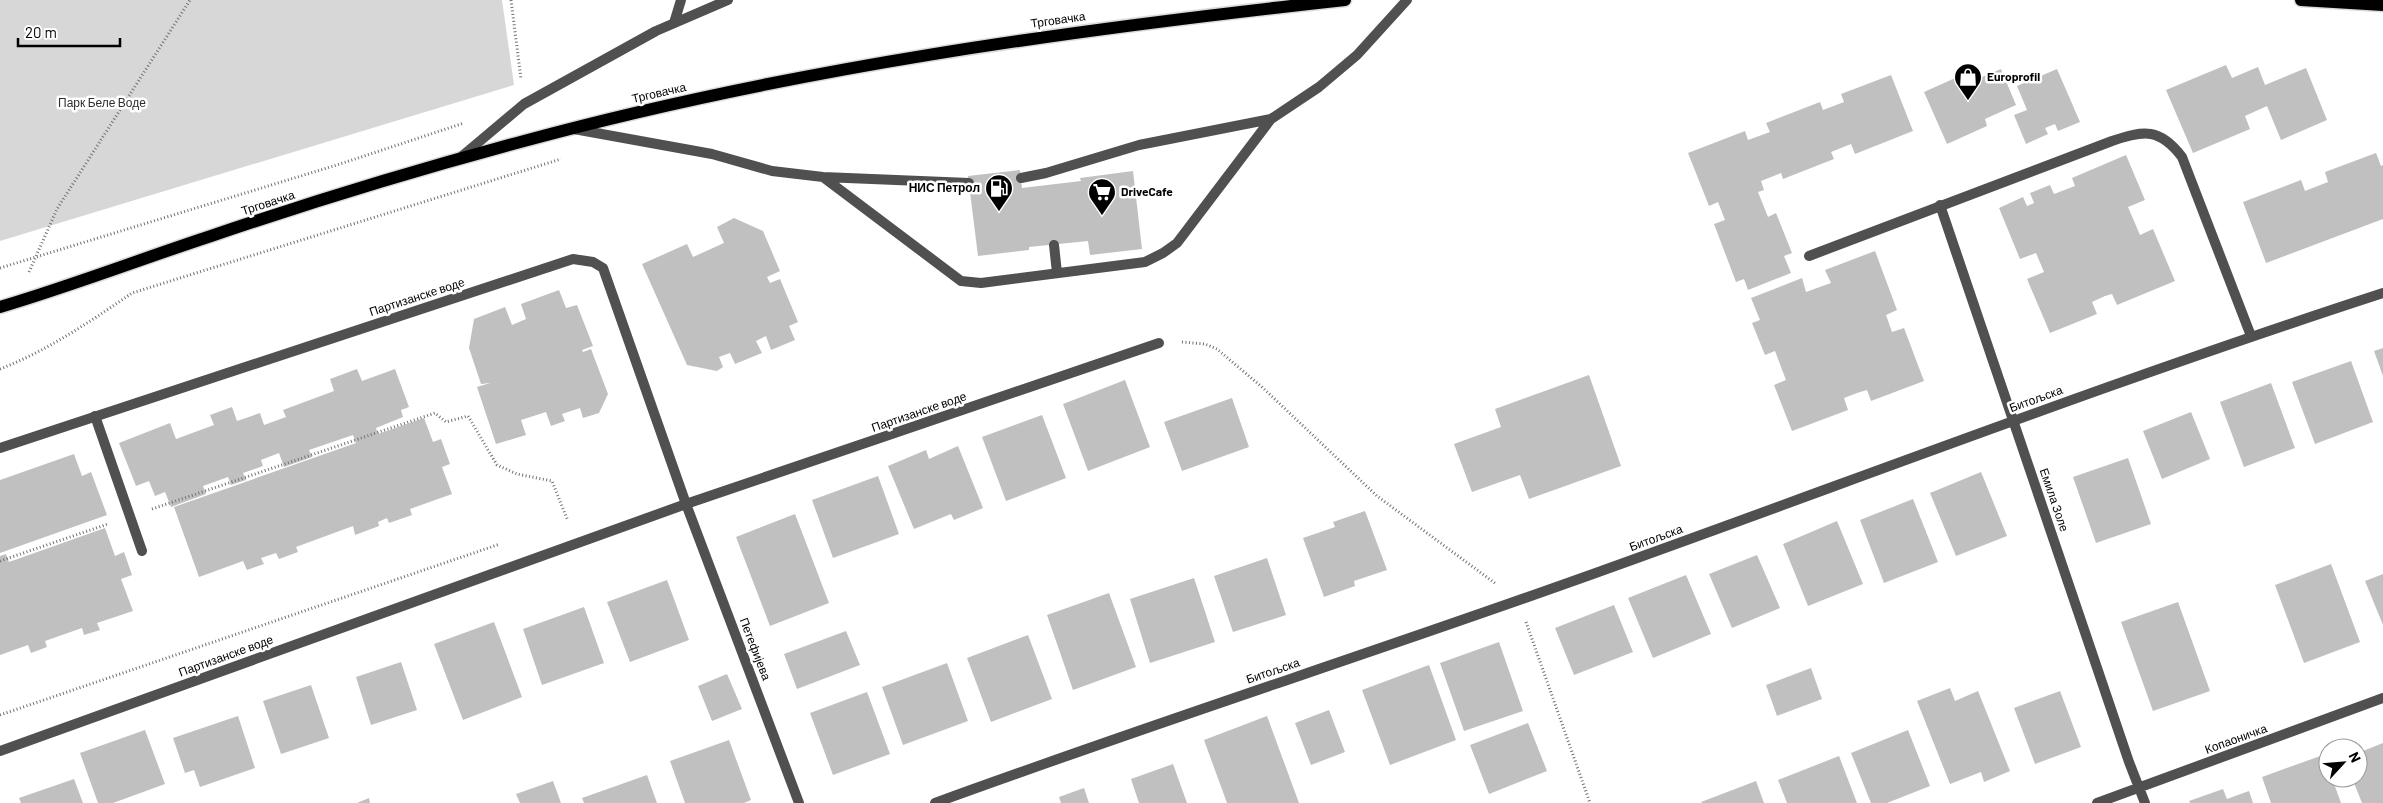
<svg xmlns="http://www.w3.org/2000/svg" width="2383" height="803" viewBox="0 0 2383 803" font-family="Barlow,sans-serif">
<rect width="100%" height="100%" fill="#fff"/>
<path fill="#d7d7d7" d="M0 0H502L514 85 0 241Z"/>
<path fill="#c0c0c0" d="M2226 65 2232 78 2258 67 2265 85 2306 68 2327 120 2281 140 2267 106 2245 116 2250 129 2193 153 2166 90Z
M2001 69 2016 105 1985 119 1987 126 1947 144 1924 92 1973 70 1977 79Z
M2057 69 2080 122 2058 131 2055 124 2045 128 2048 134 2026 144 2014 115 2027 110 2017 86Z
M1891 75 1913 131 1855 154 1851 144 1831 152 1834 159 1783 179 1781 173 1761 181 1764 190 1758 192 1768 217 1776 213 1792 253 1784 256 1791 273 1748 290 1744 279 1736 282 1714 224 1725 220 1718 202 1709 206 1688 153 1745 131 1748 140 1770 132 1766 123 1820 102 1823 110 1844 102 1841 94Z
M2376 153 2381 166 2383 165V219L2266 263 2243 202 2301 180 2305 191 2328 182 2325 172Z
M2126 155 2145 200 2128 207 2140 235 2153 229 2175 281 2117 305 2112 294 2105 296 2092 302 2097 314 2050 333 2027 279 2044 272 2036 253 2020 259 1999 208 2023 197 2027 206 2034 203 2030 193 2050 185 2054 194 2075 186 2072 178Z
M1020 170 1022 188 1081 181 1080 178 1133 171 1142 249 1090 255 1088 241 1029 247V250L978 256 968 176Z
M734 218 763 231 780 271 767 277 770 283 780 279 798 322 789 326 795 340 771 350 766 336 756 341 762 353 735 364 730 353 719 357 723 367 717 371 687 365 642 264 687 244 693 257 724 243 717 227Z
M1875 251 1897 310 1886 315 1892 332 1904 328 1924 381 1871 401 1867 390 1857 393 1844 398 1848 410 1792 431 1774 385 1786 380 1775 351 1765 355 1752 323 1760 320 1751 298 1802 278 1806 292 1817 288 1831 283 1825 270Z
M559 290 566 308 577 305 593 346 582 350 583 352 591 349 608 394 599 413 583 418 580 408 562 414 565 421 551 426 546 412 521 420 526 435 496 444 477 387 490 383 481 384 469 348 474 319 505 307 512 325 526 319 521 304Z
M2383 348V376L2374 351Z
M2351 361 2373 422 2315 444 2292 382Z
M357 369 362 381 395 369 409 407 401 410 403 417 376 428 378 434 424 418 433 442 441 439 450 464 442 467 452 494 410 509 412 515 389 523 387 518 378 522 379 526 355 535 353 526 296 547 298 552 279 559 276 553 261 558 264 564 247 570 243 561 199 577 174 507 356 443 353 435 309 450 312 457 284 467 279 453 261 460 263 466 243 473 246 480 231 485 228 477 203 486 206 494 171 507 165 492 155 496 149 481 136 486 119 443 170 423 176 439 214 425 210 415 232 407 237 421 260 413 264 425 286 417 283 410 334 391 330 379Z
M1589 375 1621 466 1529 499 1520 475 1472 492 1454 444 1501 427 1495 409Z
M1125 380 1150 447 1088 471 1063 404Z
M2271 383 2295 448 2244 467 2220 402Z
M1232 398 1249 447 1182 471 1164 422Z
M2191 412 2210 459 2162 479 2143 431Z
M1042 415 1066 478 1006 501 982 437Z
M958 446 983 508 954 520 951 514 914 529 888 466 926 450 929 459Z
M74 454 82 476 91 472 107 515 0 553V480Z
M2128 458 2151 524 2096 543 2073 477Z
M1981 472 2007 536 1956 556 1930 493Z
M878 476 899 534 833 558 812 500Z
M1913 499 1938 562 1884 583 1860 520Z
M1365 511 1387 570 1354 581 1355 586 1324 597 1303 538 1335 527 1333 522Z
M795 514 829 603 770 626 736 537Z
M1837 521 1863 584 1808 606 1783 544Z
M105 528 115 556 124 552 132 575 121 579 133 611 97 623 100 630 84 635 82 628 45 641 47 647 31 653 28 645 0 655V556L6 554 9 562Z
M1757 555 1780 608 1732 628 1709 574Z
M1267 558 1286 615 1233 632 1214 576Z
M2331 564 2360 642 2304 663 2275 585Z
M2383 574V625L2365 581Z
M1686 575 1711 634 1653 658 1628 598Z
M1194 578 1215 642 1150 663 1130 599Z
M667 580 689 640 630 662 607 602Z
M1109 593 1136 667 1073 690 1047 615Z
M2178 602 2210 691 2153 711 2121 622Z
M1614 605 1633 652 1574 675 1555 628Z
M584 607 604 663 542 685 523 629Z
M494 622 522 697 463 720 434 644Z
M846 631 860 665 797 689 784 654Z
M1028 635 1052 699 991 722 967 658Z
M1499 642 1523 711 1464 731 1440 663Z
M401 662 417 710 371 725 356 677Z
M947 663 968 721 903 745 882 687Z
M1429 665 1456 740 1390 765 1362 690Z
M1811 668 1822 699 1777 716 1766 685Z
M727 674 742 709 712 721 698 686Z
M311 685 329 738 281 754 263 701Z
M1950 688 1955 701 1978 691 2010 771 1984 782 1981 772 1950 784 1917 701Z
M2060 691 2081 747 2035 764 2014 708Z
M867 692 890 754 833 775 810 713Z
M1329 710 1345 752 1311 765 1295 723Z
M238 716 255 768 200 787 194 770 185 773 173 738Z
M1267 716 1299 803H1227L1204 740Z
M1528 723 1547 771 1489 794 1470 745Z
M145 730 165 784 113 803H98L80 753Z
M1908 730 1930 786 1887 803H1871L1851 753Z
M729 740 751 800 744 803H685L670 761Z
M2383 743V803H2362L2352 778H2358V753Z
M2323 755 2328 768V778H2332L2341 803H2271L2262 777Z
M1839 756 1857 803H1787L1778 780Z
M1173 764 1187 803H1139L1131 779Z
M647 775 657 803H584L582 798Z
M74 779 83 803H21L19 798Z
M553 781 561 803H520L516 794Z
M1756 781 1764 803H1702L1701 802Z
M1084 788 1089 803H1061L1059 797Z
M2223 789 2227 799 2249 791 2253 803H2190L2189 801Z
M369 798 370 803H357Z"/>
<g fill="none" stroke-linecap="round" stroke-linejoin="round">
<g stroke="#dbdbdb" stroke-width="15">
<path id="primary" d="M2301 0 2383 5
M0 307C71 286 141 259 211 236 314 201 419 169 524 141 793 68 1069 30 1345 0"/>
</g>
<path stroke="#727272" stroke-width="3" stroke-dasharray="1 2.5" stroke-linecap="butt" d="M511 0 521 79
M0 268 340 164 464 123
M29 272 57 209 190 0
M1182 342 1205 344 1217 349 1262 387 1377 496 1496 584
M0 369C47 351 91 321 132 293L561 159
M152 509 435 413 446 422 468 416 497 465 517 474 552 481 568 521
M0 561 108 524
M1526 622 1590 803
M0 715 500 544"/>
<path stroke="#505050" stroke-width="10" d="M674 23 681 0
M574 129 712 154 772 171 823 177 969 183
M461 157 524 104 656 31 728 0
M823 177 961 281 981 283 1145 262 1163 253 1177 243 1271 119
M1021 178 1046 173 1139 145 1271 119 1319 87 1357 55 1407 0
M1054 245 1057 273
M1809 256 2112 141C2144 130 2160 128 2182 157L2251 336
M95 416 142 551"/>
<path stroke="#505050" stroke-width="10" d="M1940 205 2129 762 2145 803
M0 448 573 259 593 262 603 268 686 504 799 803
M0 751 686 504 1159 343
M935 803C1148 725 1363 656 1576 580 1845 484 2112 381 2383 293
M2097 803 2383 698"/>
<use href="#primary" stroke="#000" stroke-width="12"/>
</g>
<defs>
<g id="shop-pin" transform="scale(1.4375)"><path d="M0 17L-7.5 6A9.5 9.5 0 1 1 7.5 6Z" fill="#000" stroke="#fff"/><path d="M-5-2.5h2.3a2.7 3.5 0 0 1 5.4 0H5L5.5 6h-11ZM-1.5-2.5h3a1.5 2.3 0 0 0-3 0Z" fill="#fff"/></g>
<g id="fuel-pin" transform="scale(1.4375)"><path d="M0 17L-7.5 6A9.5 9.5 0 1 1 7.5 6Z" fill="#000" stroke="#fff"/><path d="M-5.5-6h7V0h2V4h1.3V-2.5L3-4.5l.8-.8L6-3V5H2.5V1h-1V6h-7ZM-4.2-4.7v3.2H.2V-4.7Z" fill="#fff"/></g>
<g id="supermarket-pin" transform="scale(1.4375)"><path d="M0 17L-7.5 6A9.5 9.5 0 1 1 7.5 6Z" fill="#000" stroke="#fff"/><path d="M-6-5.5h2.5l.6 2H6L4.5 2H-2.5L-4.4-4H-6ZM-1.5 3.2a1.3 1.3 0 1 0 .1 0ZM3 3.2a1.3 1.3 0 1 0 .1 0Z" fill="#fff"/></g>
</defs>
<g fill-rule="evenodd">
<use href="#shop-pin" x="1968" y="77"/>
<use href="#fuel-pin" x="999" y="188"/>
<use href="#supermarket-pin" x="1102" y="192"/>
</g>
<g text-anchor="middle" stroke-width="5" stroke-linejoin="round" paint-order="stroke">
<g font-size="12" fill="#000" stroke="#fff">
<text transform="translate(1058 20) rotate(-8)" y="4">Трговачка</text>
<text transform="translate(659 93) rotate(-13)" y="4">Трговачка</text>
<text transform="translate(268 203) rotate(-18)" y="4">Трговачка</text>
<text transform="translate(417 297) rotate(-18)" y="4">Партизанске воде</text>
<text transform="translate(2036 399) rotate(-20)" y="4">Битољска</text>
<text transform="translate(919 412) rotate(-19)" y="4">Партизанске воде</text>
<text transform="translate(2054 500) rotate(71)" y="4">Емила Золе</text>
<text transform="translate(1656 538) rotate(-20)" y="4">Битољска</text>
<text transform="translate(755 649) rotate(69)" y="4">Петефијева</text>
<text transform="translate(226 656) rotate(-20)" y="4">Партизанске воде</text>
<text transform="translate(1273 671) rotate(-19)" y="4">Битољска</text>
<text transform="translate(2236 739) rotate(-20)" y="4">Копаоничка</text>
</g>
<g font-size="12" font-weight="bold" fill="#000" stroke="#fff" text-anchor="start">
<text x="1987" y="81">Europrofil</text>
<text x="980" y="192" text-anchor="end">НИС Петрол</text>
<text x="1121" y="196">DriveCafe</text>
</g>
<g font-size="12" fill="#2e2e2e" stroke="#fff">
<text x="102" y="107">Парк Беле Воде</text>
</g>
</g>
<g transform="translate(2343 763) rotate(64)"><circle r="24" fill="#ffffff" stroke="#999999"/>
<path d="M0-4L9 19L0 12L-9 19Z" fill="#000000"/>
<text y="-8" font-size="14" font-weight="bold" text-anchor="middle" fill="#000000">N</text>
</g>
<path d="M18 38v8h102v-8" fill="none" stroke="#000000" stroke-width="2.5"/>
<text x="25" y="38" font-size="15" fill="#000000" stroke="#ffffff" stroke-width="4" paint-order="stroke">20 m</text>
</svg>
